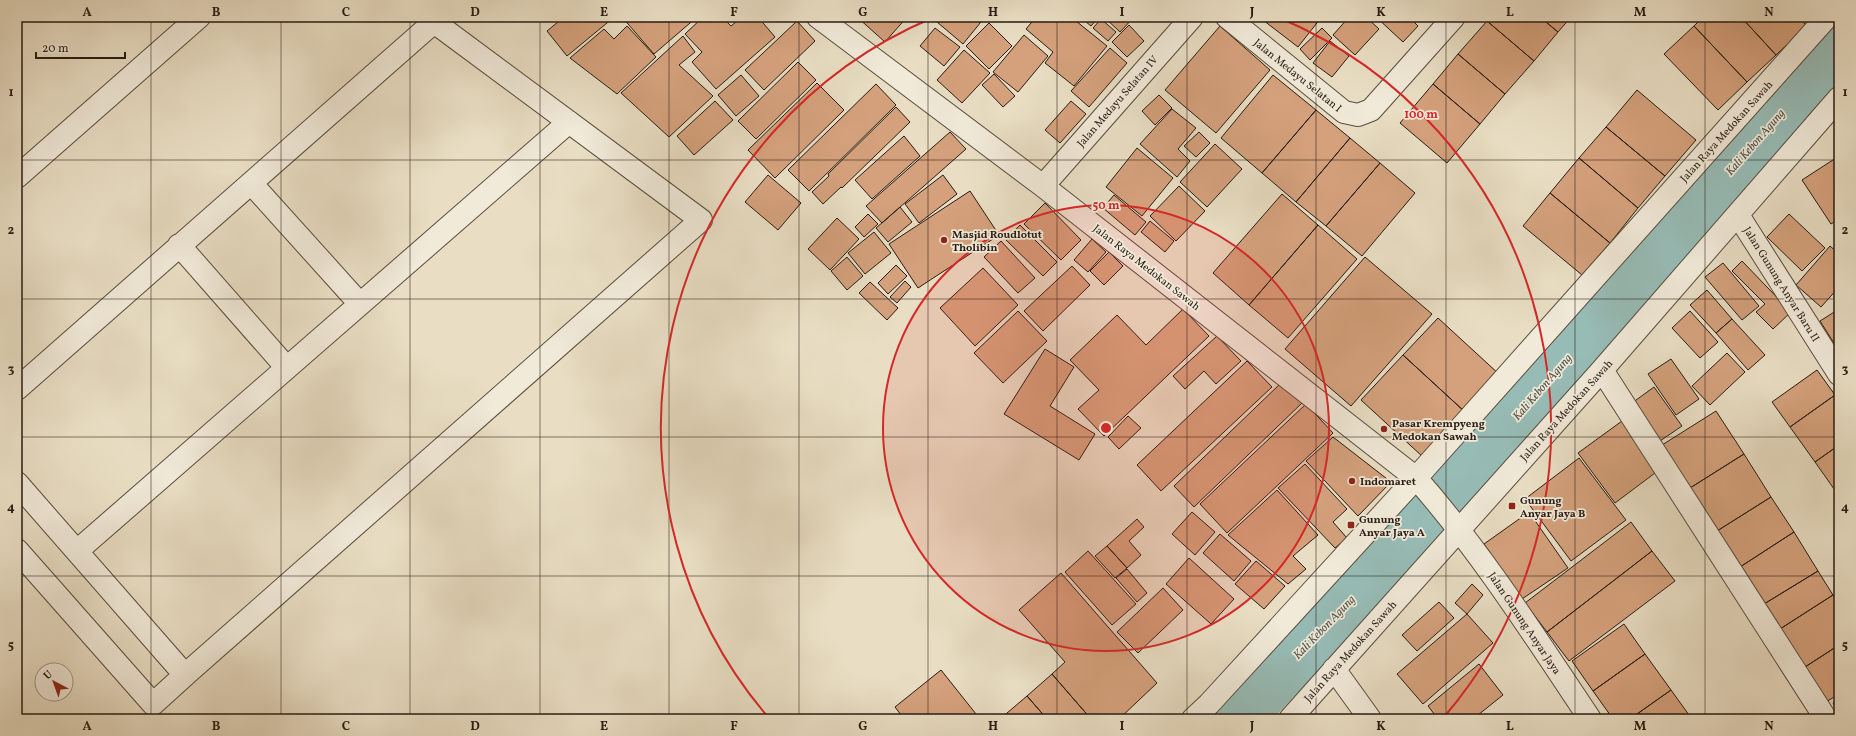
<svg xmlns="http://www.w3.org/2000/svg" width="1856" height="736" viewBox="0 0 1856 736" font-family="Vollkorn,serif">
<rect width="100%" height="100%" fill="#e9dec4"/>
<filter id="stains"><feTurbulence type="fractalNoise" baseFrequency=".005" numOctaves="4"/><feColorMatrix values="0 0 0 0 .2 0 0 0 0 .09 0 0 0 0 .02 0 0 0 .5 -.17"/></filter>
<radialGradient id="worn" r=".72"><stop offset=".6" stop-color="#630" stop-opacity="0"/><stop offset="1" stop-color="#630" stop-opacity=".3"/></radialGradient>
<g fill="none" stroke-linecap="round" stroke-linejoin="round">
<path stroke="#97bcb6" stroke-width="53" d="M1236 719 1414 533 1486 448 1839 46"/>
</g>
<path fill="#d4a17c" stroke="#281b12" d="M564 17H612L613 18 567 56 547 31Z
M622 17H697L654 54Z
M703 17H722L731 26 742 17H758L775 37 716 89 692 62 702 52 685 34Z
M857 17H907L885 42Z
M941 17H985L963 44 937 22Z
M1036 17H1071L1107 46 1074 86 1045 63 1053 52 1026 29Z
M1080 17H1099L1091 26Z
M1104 17H1134L1120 32Z
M1259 17H1318L1320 19 1298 47Z
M1349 17H1366L1379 29 1355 55 1333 35Z
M1376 17H1409L1418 26 1403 42Z
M1490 17H1540L1558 32 1534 61 1487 21Z
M1540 17H1571L1558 32Z
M1703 17H1741L1776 55 1747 82 1694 26Z
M1741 17H1798L1807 26 1776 55Z
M1101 19 1116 32 1108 41 1093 28Z
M797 21 815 41 764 90 745 70Z
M1487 21 1534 61 1505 94 1458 54Z
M989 23 1012 46 989 69 966 46Z
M1129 25 1144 41 1127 57 1112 42Z
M627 26 656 57 617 94 570 58 604 29 614 39Z
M1220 26 1270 70 1216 133 1165 90Z
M1694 26 1747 82 1718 110 1664 54Z
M935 28 960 47 944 66 920 46Z
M1322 28 1332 38 1310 60 1300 49Z
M1024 35 1048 56 1018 92 993 72Z
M683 36 695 52 679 65 713 96 669 137 621 93Z
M1330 41 1349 56 1332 77 1313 63Z
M1110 48 1127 63 1089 107 1071 91Z
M964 50 990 73 962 103 937 80Z
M1458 54 1505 94 1480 124 1433 84Z
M798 62 816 80 756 139 738 121Z
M994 74 1015 96 1003 107 982 85Z
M741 75 759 96 736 116 718 95Z
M1273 75 1316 110 1262 173 1221 138Z
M817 83 844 110 775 178 748 150Z
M876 84 896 105 809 191 788 170Z
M1433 84 1480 124 1447 163 1400 123Z
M1637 90 1696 140 1665 176 1606 127Z
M1159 95 1172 108 1155 125 1142 111Z
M715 101 733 120 694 155 677 136Z
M1071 101 1086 114 1060 143 1045 130Z
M896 107 910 122 842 188 841 187 823 204 812 192 829 176 828 174Z
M1172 109 1196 128 1178 149 1190 161 1177 177 1140 144Z
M1316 110 1350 138 1296 202 1262 173Z
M1606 127 1665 176 1638 208 1579 158Z
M950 132 966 149 882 223 866 206Z
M1199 132 1210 143 1196 157 1184 146Z
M904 136 920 156 872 199 855 180Z
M1350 138 1380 163 1326 226 1296 202Z
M1215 144 1242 169 1207 207 1180 182Z
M1137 148 1173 178 1142 216 1106 187Z
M1839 156V219L1831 224 1802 180Z
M1579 158 1638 208 1610 243 1550 193Z
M1380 163 1415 193 1362 256 1326 226Z
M768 175 801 203 778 230 745 202Z
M943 175 957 194 919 223 905 204Z
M1179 186 1205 211 1176 241 1150 216Z
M970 191 999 235 918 288 889 244Z
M1550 193 1610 243 1582 275 1523 226Z
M1282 194 1318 225 1249 305 1213 273Z
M1114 195 1146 222 1135 235 1103 208Z
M1045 203 1081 240 1061 260 1024 224Z
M900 207 912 222 888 242 876 228Z
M868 214 878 224 864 237 855 227Z
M1789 214 1825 248 1802 271 1767 237Z
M837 218 859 239 830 270 808 249Z
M1150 221 1174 241 1165 252 1141 232Z
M1020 225 1057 262 1043 276 1006 240Z
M1318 225 1357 259 1288 338 1249 305Z
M874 232 891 253 865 274 848 253Z
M1092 239 1106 252 1088 272 1074 260Z
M1001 241 1035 278 1018 293 984 257Z
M1830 246 1839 254V287L1821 307 1796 285Z
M1109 252 1123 266 1104 285 1090 271Z
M847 257 863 276 847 290 831 271Z
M1365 257 1432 314 1351 406 1285 349Z
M1742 261 1791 312 1773 329 1756 312 1765 304 1732 271Z
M1723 263 1759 306 1742 320 1705 277Z
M896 265 907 276 888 294 878 283Z
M1072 266 1090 285 1043 331 1024 311Z
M983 268 1018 305 975 346 940 308Z
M905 281 911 287 897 303 890 297Z
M870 282 898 308 887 320 859 293Z
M1707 290 1732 319 1716 333 1690 305Z
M1183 309 1209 336 1104 436 1078 409 1099 390 1070 360 1117 315 1146 345Z
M1839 309V351L1820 321Z
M1018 311 1047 341 1003 383 974 353Z
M1690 311 1718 342 1700 358 1672 328Z
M1438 318 1500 375 1465 412 1403 355Z
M1732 319 1765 355 1748 370 1716 333Z
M1217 336 1241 361 1216 384 1204 371 1185 389 1173 376Z
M1045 349 1074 367 1050 406 1095 434 1079 460 1004 414Z
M1727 353 1745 372 1710 405 1692 386Z
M1403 355 1465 412 1423 457 1361 400Z
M1671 359 1699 399 1676 415 1648 374Z
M1247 361 1272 387 1161 491 1137 465Z
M1817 370 1835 395 1790 427 1772 402Z
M1282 382 1302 403 1194 507 1174 486Z
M1654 387 1682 426 1660 441 1632 403Z
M1835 395 1839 400V445L1815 462 1790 427Z
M1306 404 1333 433 1227 533 1200 504Z
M1716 411 1744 454 1690 488 1662 445Z
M1128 416 1141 428 1119 449 1108 437Z
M1622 421 1659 470 1615 503 1578 453Z
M1333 437 1391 482 1358 516 1306 461Z
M1839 445V496L1815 462Z
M1744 454 1771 497 1717 531 1690 488Z
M1579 458 1626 520 1571 561 1525 499Z
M1305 464 1347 509 1333 522 1347 538 1335 548 1278 488Z
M1277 490 1318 535 1293 556 1306 569 1288 584 1228 535Z
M1771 497 1794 532 1740 567 1717 531Z
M1192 512 1215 532 1195 555 1172 534Z
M1529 512 1568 568 1522 599 1484 544Z
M1137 519 1144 527 1129 541 1141 555 1127 568 1107 546Z
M1631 522 1652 551 1547 632 1525 603Z
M1794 532 1818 571 1764 604 1740 567Z
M1220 534 1251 561 1234 581 1203 553Z
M1107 546 1127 568 1115 578 1095 556Z
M1088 551 1136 604 1112 625 1065 572Z
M1652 551 1675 581 1569 661 1547 632Z
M1189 558 1234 599 1211 624 1166 584Z
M1256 561 1285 586 1264 609 1235 584Z
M1127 569 1147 593 1137 602 1116 578Z
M1818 571 1833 595 1780 629 1764 604Z
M1061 573 1157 683 1119 719H1091L1052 674 1065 662 1019 610Z
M1472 584 1483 595 1467 614 1455 603Z
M1163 588 1183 610 1138 653 1117 632Z
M1833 595 1839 603V645L1805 667 1780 629Z
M1439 602 1454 618 1417 651 1402 635Z
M1467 614 1493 643 1423 704 1397 674Z
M1624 624 1645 654 1593 691 1572 661Z
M1839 645V694L1826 702 1805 667Z
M1645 654 1671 690 1630 719H1613L1593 691Z
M1479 664 1503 695 1473 719H1438L1428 706Z
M941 670 980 719H904L895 707Z
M1052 674 1091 719H1047L1027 696Z
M1671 690 1689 715 1683 719H1630Z
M1027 696 1047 719H1000Z
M1839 699V713L1833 703Z
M1689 715 1692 719H1683Z"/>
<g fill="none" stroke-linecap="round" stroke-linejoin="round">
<g stroke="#584c3e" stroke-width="24">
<path id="minor" d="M818 17 1043 186 1416 478C1482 553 1535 637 1590 719
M1227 17 1344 112 1358 115 1371 110 1454 17
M17 177 199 17
M251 183 360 304
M1043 186 1192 17
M1738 215 1839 374
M179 245 287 368
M1602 370 1826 719
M17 389 434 22 701 220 185 675
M17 483 185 675 153 704 17 550
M77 551 569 122
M1334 669 1370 719
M1193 719 1209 704 1416 478 1827 17
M1290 719 1602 370 1839 98"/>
</g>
<use href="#minor" stroke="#f1ead9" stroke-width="22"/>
</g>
<path fill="none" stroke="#281b12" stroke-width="1" stroke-opacity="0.55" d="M151 17V719M281 17V719M410 17V719M540 17V719M669 17V719M799 17V719M928 17V719M1057 17V719M1187 17V719M1316 17V719M1446 17V719M1575 17V719M1705 17V719M17 160H1839M17 299H1839M17 437H1839M17 576H1839"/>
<circle cx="1106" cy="428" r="223" fill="#d62828" fill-opacity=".12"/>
<g fill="none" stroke="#d62828" stroke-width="2">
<circle cx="1106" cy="428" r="223"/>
<path d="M768 717A445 445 0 0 1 932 18M1280 18A445 445 0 0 1 1444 717"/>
</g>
<g fill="#8f2418" stroke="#f1ead9" stroke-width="1.5">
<circle cx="944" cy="240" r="4"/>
<circle cx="1384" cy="429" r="4"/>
<circle cx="1352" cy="481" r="4"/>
<rect x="1508" y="502" width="8" height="8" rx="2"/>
<rect x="1347" y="521" width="8" height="8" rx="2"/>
</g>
<g text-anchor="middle" stroke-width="3.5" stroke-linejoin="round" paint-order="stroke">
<g font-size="11" fill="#281b12" stroke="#f1ead9">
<text transform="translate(1298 75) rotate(39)" y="4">Jalan Medayu Selatan I</text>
<text transform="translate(1117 101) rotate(-49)" y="4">Jalan Medayu Selatan IV</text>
<text transform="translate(1726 131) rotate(-48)" y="4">Jalan Raya Medokan Sawah</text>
<text transform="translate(1147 267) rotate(38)" y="4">Jalan Raya Medokan Sawah</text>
<text transform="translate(1782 284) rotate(58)" y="4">Jalan Gunung Anyar Baru II</text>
<text transform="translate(1566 410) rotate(-48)" y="4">Jalan Raya Medokan Sawah</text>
<text transform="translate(1525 623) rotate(56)" y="4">Jalan Gunung Anyar Jaya</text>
<text transform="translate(1350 651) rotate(-48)" y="4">Jalan Raya Medokan Sawah</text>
</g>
<g font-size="11" font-weight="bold" fill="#281b12" stroke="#f1ead9" text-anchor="start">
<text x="952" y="238">Masjid Roudlotut<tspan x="952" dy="13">Tholibin</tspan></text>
<text x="1392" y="427">Pasar Krempyeng<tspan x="1392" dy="13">Medokan Sawah</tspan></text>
<text x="1360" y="485">Indomaret</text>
<text x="1520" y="504">Gunung<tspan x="1520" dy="13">Anyar Jaya B</tspan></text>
<text x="1359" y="523">Gunung<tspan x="1359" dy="13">Anyar Jaya A</tspan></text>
</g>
<g font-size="12" font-style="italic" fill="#4f534b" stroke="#f1ead9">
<text transform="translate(1755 142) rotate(-49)" y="4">Kali Kebon Agung</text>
<text transform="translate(1542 387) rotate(-49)" y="4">Kali Kebon Agung</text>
<text transform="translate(1324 627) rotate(-46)" y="4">Kali Kebon Agung</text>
</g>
</g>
<circle cx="1106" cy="428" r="6" fill="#d62828" stroke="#f1ead9" stroke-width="2"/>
<g font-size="12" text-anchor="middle" font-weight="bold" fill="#d62828" stroke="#f1ead9" stroke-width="3.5" stroke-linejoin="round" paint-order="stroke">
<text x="1421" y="118">100 m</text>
<text x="1106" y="209">50 m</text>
</g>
<rect width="1856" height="736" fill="none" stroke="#e9dec4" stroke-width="44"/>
<g transform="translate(54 682) rotate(319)"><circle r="19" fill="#f1ead9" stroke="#a19789"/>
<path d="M0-3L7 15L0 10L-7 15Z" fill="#8f2418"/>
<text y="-6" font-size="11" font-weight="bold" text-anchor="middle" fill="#281b12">U</text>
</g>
<path d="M36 52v6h89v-6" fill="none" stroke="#281b12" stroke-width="2"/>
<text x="42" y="52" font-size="12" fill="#281b12" stroke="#f1ead9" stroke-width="3" paint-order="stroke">20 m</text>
<rect x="22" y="22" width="1812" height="692" fill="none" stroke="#281b12" stroke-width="1.5"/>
<g font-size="13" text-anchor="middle" font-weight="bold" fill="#281b12">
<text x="87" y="16">A</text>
<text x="216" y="16">B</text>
<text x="346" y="16">C</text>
<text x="475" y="16">D</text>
<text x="604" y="16">E</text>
<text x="734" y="16">F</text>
<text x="863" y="16">G</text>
<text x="993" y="16">H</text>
<text x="1122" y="16">I</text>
<text x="1252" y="16">J</text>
<text x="1381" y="16">K</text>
<text x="1510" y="16">L</text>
<text x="1640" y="16">M</text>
<text x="1769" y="16">N</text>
<text x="11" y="96">1</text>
<text x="1845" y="96">1</text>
<text x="11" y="234">2</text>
<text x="1845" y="234">2</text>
<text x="11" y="373">3</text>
<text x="1845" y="373">3</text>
<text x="11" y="511">4</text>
<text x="1845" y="511">4</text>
<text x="11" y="649">5</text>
<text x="1845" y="649">5</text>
<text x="87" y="730">A</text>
<text x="216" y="730">B</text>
<text x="346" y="730">C</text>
<text x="475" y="730">D</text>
<text x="604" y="730">E</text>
<text x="734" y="730">F</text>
<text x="863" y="730">G</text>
<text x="993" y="730">H</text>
<text x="1122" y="730">I</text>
<text x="1252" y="730">J</text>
<text x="1381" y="730">K</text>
<text x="1510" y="730">L</text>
<text x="1640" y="730">M</text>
<text x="1769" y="730">N</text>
</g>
<rect width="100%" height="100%" filter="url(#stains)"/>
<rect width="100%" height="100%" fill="url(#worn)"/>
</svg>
